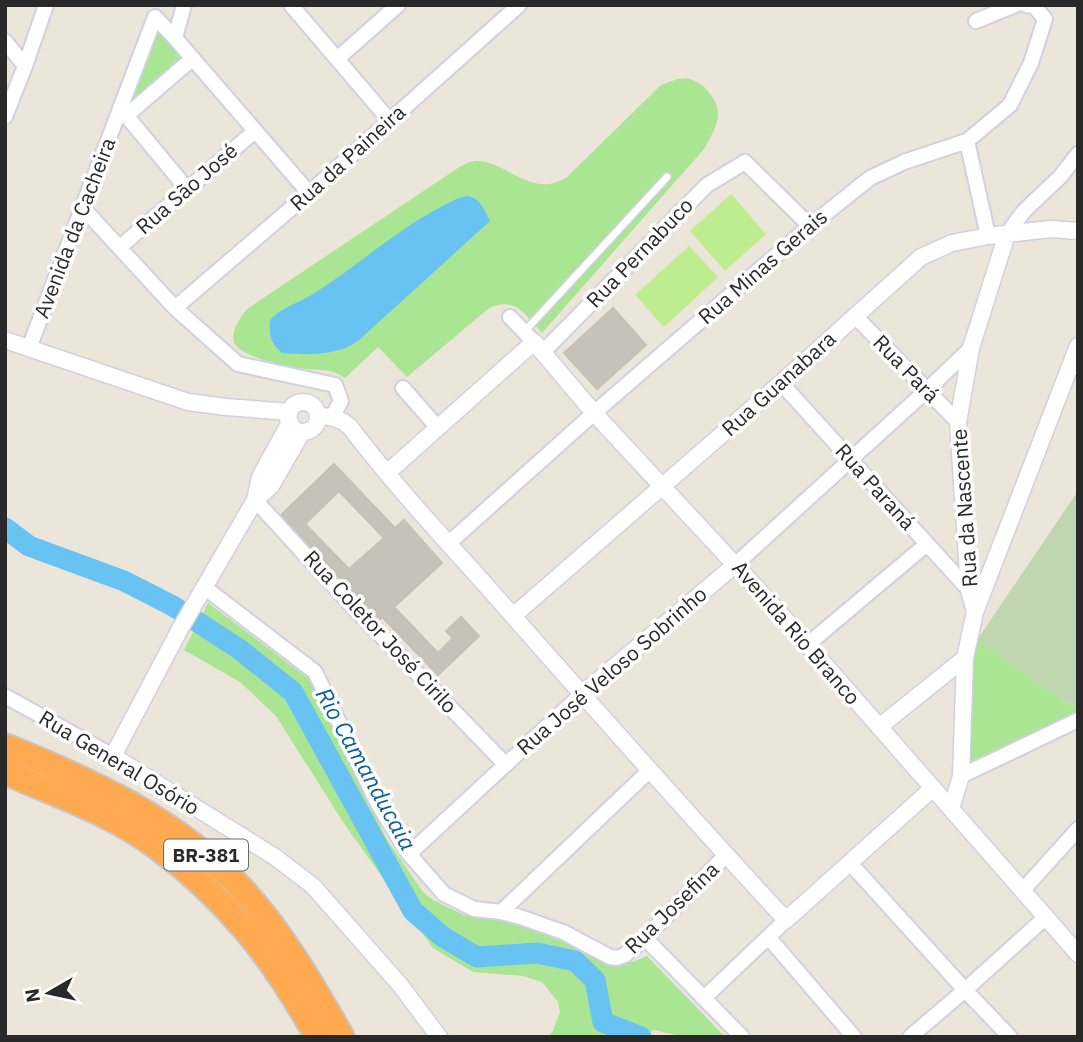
<svg xmlns="http://www.w3.org/2000/svg" width="1083" height="1042" viewBox="0 0 1083 1042" font-family="'IBM Plex Sans',sans-serif">
<rect width="100%" height="100%" fill="#ece5d9"/>
<path fill="#a9e593" d="M155 27 184 61 129 109 125 105Z
M678 79C681 79 685 78 689 79 704 82 720 102 718 117 716 129 710 138 704 149L542 333C525 315 515 295 488 309L407 377 378 347 345 378C340 375 336 372 330 371 320 369 308 370 297 368 283 366 243 357 235 344 229 334 240 317 247 309L461 166C465 164 471 161 476 161 500 160 522 187 550 184 555 183 561 180 566 178L661 85Z
M208 603 309 679 328 708 386 838 423 892 433 900 464 915 522 923 608 962H633L647 956 725 1037H678L676 1035 654 1030 644 1037H548L553 1031 560 1012 558 1002 542 982 523 976 473 972 433 948 345 825 276 716 240 682 184 650Z
M977 640 1078 710V711L970 762 972 659Z"/>
<path fill="#c0d6b0" d="M1078 491V710L977 640Z"/>
<path fill="#bded8e" d="M731 194 766 234 725 271 690 231Z
M689 246 718 277 664 327 635 295Z"/>
<path fill="#68c3f2" d="M466 196C480 197 484 209 490 221L358 341C337 356 307 355 282 353 270 343 269 335 270 320 281 307 302 302 316 292 359 265 396 230 441 207 449 203 457 198 466 196Z"/>
<g fill="none" stroke-linecap="round" stroke-linejoin="round">
<path stroke="#68c3f2" stroke-width="21" d="M5 528 29 546 124 581 173 606 239 649 293 692 413 911 443 937 477 957 537 953 575 961 595 980 603 1022 641 1037"/>
</g>
<path fill="#c7c2b9" stroke="#c7c1b3" stroke-width="2" fill-rule="evenodd" d="M613 308 646 345 597 389 564 353Z
M334 464 395 528 404 520 442 563 394 607 438 653 453 638 446 631 461 617 479 636 438 675 382 617 379 620 281 515ZM339 491 384 538 349 569 305 524Z"/>
<g fill="none" stroke-linecap="round" stroke-linejoin="round">
<g stroke="#cfd1e2" stroke-width="10">
<path id="service" d="M524 332 667 177"/>
</g>
<g stroke="#cfd1e2" stroke-width="18">
<path id="minor" d="M291 5 390 121
M976 21 1015 5
M175 38 184 5
M5 41 25 66
M337 59 398 5
M120 108 187 189
M126 116 192 59
M5 117 25 66 46 5
M967 141 988 236
M83 208 175 308 238 364 335 385 341 401 332 417
M1007 234 1024 211 1060 177 1078 154
M120 247 255 131
M175 308 309 193 519 5
M855 316 958 422
M510 317 534 342
M29 348 155 17 175 38 309 193
M543 352 707 185 745 162 810 226
M781 383 969 590
M403 388 438 428
M255 500 352 606 505 764
M449 543 594 413 810 226 870 178 904 162 967 141 1010 105 1031 63 1045 19 1034 6 1026 5
M736 564 927 390 971 348
M204 587 315 672 377 802 409 854 444 894 474 909 501 912 520 917 563 932 610 957 617 958 625 955 645 938 726 855
M807 645 927 544
M5 696 113 756
M961 776 1078 720
M409 854 582 694
M850 863 965 990 1010 1037
M1023 890 1078 829
M501 912 650 770
M645 938 742 1037
M769 938 854 1037
M705 997 786 920
M910 1037 965 990 1046 917"/>
</g>
<g stroke="#cfd1e2" stroke-width="19">
<path id="tertiary" d="M5 340 188 402 226 407 290 412
M288 417a15 15 0 1 1 30 0a15 15 0 1 1-30 0Z
M318 415C330 417 341 418 350 427 400 493 458 553 513 616 603 718 693 820 786 920L933 788
M290 422 260 477 255 500 180 629 113 756 275 857 313 886 401 986 439 1037
M387 473 534 342 594 413 777 610 1078 954
M255 500 271 486 302 432
M975 612 1078 346
M513 616 781 383 921 257 952 243 988 236 1051 229 1078 231
M582 694 736 564
M879 727 965 658
M951 809 961 776 965 658 975 612 969 590 958 422 971 348 1007 234"/>
</g>
<g stroke="#c7c7c7" stroke-width="28">
<path id="motorway" d="M5 746C90 780 177 820 241 888 282 932 312 985 342 1037
M5 772C56 795 112 813 157 847 188 870 218 898 243 927 272 960 295 999 318 1037"/>
</g>
<use href="#service" stroke="#fff" stroke-width="7"/>
<use href="#minor" stroke="#fff" stroke-width="14"/>
<use href="#tertiary" stroke="#fff" stroke-width="16"/>
<use href="#motorway" stroke="#ffaa51" stroke-width="24"/>
</g>
<g text-anchor="middle" stroke-width="7" stroke-linejoin="round" paint-order="stroke">
<rect fill="#fff" stroke="#696969" stroke-width="2" x="164" y="839.5" width="84" height="31" rx="5"/>
<g font-size="19" font-weight="bold" fill="#292929">
<text x="206" y="862">BR-381</text>
</g>
<g font-size="21" fill="#292929" stroke="#fff">
<text transform="translate(348 158) rotate(-42)" y="7">Rua da Paineira</text>
<text transform="translate(187 189) rotate(-41)" y="7">Rua São José</text>
<text transform="translate(75 228) rotate(-69)" y="7">Avenida da Cacheira</text>
<text transform="translate(640 253) rotate(-46)" y="7">Rua Pernabuco</text>
<text transform="translate(763 267) rotate(-41)" y="7">Rua Minas Gerais</text>
<text transform="translate(906 369) rotate(46)" y="7">Rua Pará</text>
<text transform="translate(779 384) rotate(-42)" y="7">Rua Guanabara</text>
<text transform="translate(875 487) rotate(48)" y="7">Rua Paraná</text>
<text transform="translate(965 508) rotate(-94)" y="7">Rua da Nascente</text>
<text transform="translate(380 632) rotate(47)" y="7">Rua Coletor José Cirilo</text>
<text transform="translate(796 633) rotate(49)" y="7">Avenida Rio Branco</text>
<text transform="translate(612 671) rotate(-41)" y="7">Rua José Veloso Sobrinho</text>
<text transform="translate(119 763) rotate(31)" y="7">Rua General Osório</text>
<text transform="translate(672 908) rotate(-44)" y="7">Rua Josefina</text>
</g>
<g font-size="23" font-style="italic" fill="#095e9c" stroke="#fff">
<text transform="translate(366 769) rotate(61)" y="8">Rio Camanducaia</text>
</g>
</g>
<rect width="1083" height="1042" fill="none" stroke="#292929" stroke-width="14"/>
<g transform="translate(49 993) rotate(261)" stroke="#ffffff" stroke-width="5" paint-order="stroke">
<path d="M0-5L12 26L0 18L-12 26Z" fill="#292929"/>
<text y="-10" font-size="19" font-weight="bold" text-anchor="middle" fill="#292929">N</text>
</g>
</svg>
